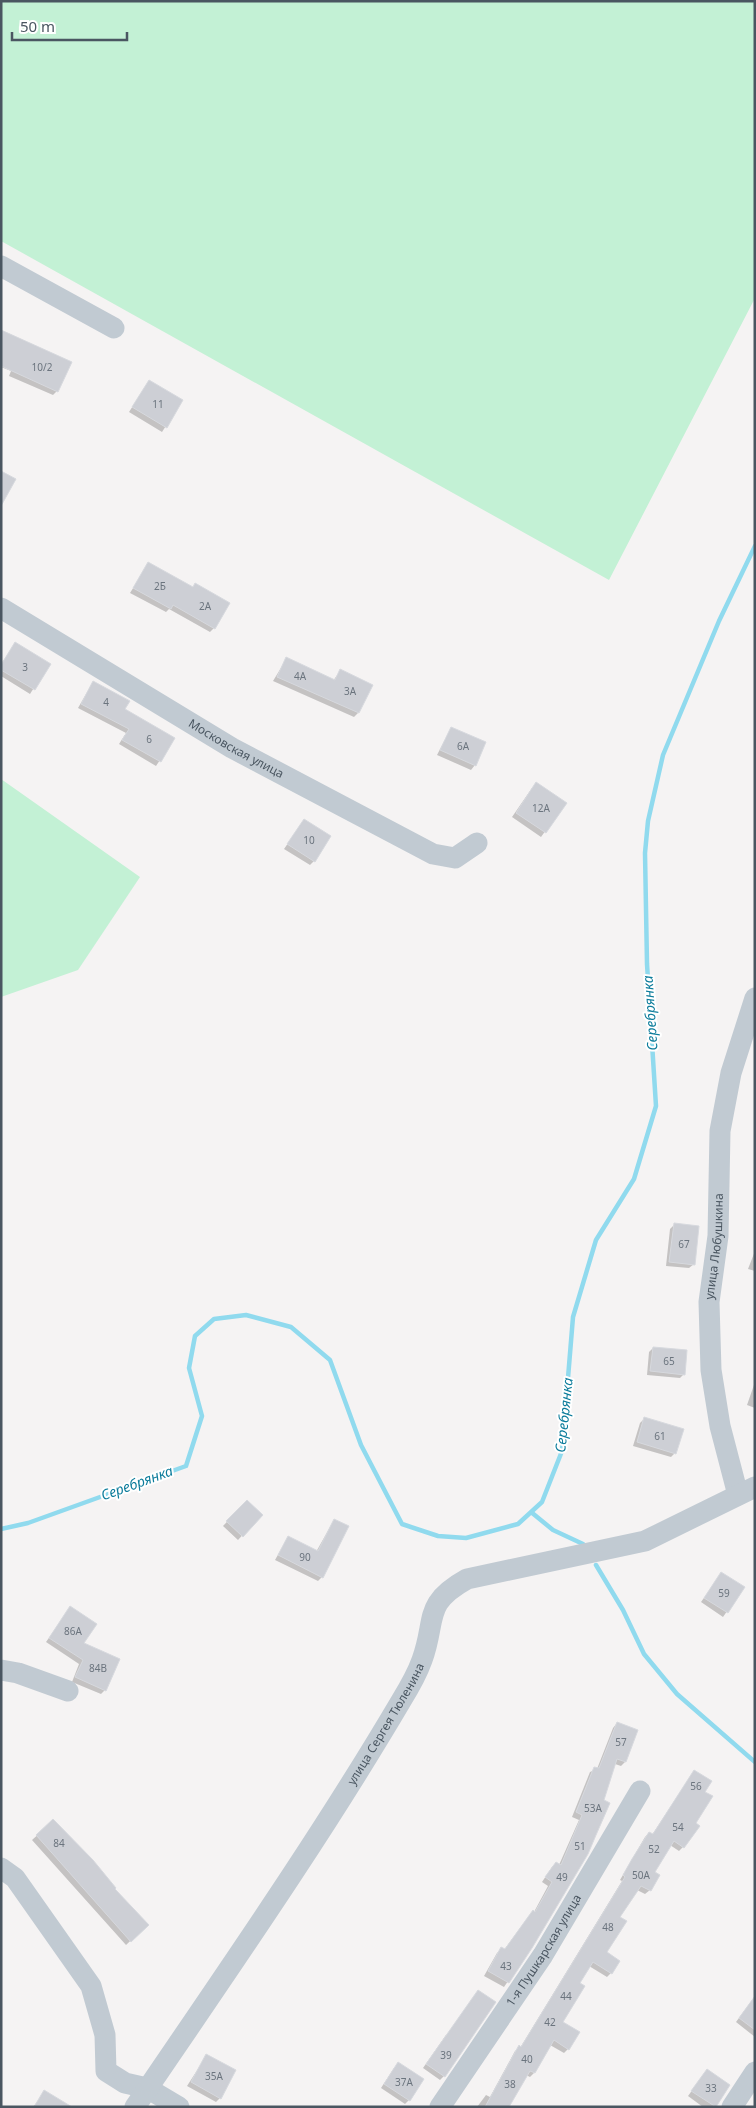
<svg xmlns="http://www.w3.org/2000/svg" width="756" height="2108" viewBox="0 0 756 2108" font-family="'Noto Sans',sans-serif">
<rect width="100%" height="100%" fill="#f5f3f3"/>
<path fill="#c3f1d5" d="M1 1H755V298L609 580 1 241Z
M1 779 140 877 78 970 1 997Z"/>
<path fill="#0003" d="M1 330 71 362 57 391 53 395 9 376 11 371 1 367Z
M149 381 182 401 162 432 129 412Z
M148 564 192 588 195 585 214 628 210 632 169 609 166 612 130 593Z
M15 644 49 664 30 694 1 676V664Z
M287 658 333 681 340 671 371 685 358 713 354 717 273 681Z
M93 682 124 710 174 739 156 766 119 744 126 733 78 708Z
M451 728 475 765 471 770 437 755Z
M532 788 565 804 541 837 512 817Z
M304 820 314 861 310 865 284 849Z
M674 1225 694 1264 689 1268 666 1266 670 1229Z
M755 1251V1271L748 1269Z
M653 1348 684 1374 680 1378 647 1375 649 1352Z
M755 1382V1408L747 1405Z
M644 1419 675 1453 671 1457 633 1446 640 1423Z
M247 1501 261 1515 238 1540 223 1526Z
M334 1520 322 1577 318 1581 275 1560 288 1537 316 1552Z
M721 1574 743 1588 723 1617 701 1602Z
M70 1608 83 1644 105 1690 101 1694 72 1682 79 1664 46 1642Z
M617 1723 637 1731 625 1762 621 1766 615 1764 531 1948 504 1987 484 1976 497 1953 502 1949 504 1950 529 1916 534 1912 548 1886 542 1882 552 1867 556 1863 559 1865 579 1820 572 1817 590 1772 597 1769 613 1728Z
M694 1771 703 1792 683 1847 679 1851 670 1845 654 1872 658 1875 650 1890 645 1894 637 1890 619 1918 606 1953 611 1973 607 1977 589 1966 578 1983 561 2022 568 2049 564 2053 550 2045 534 2073 530 2077 526 2075 508 2107H477L486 2095 490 2097 515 2051 520 2048 622 1881 620 1880 645 1837 649 1833 652 1835Z
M53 1821 147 1925 126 1945 32 1840Z
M755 1996V2037L736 2022Z
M446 2035 444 2076 440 2080 423 2068Z
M207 2055 220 2098 216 2102 187 2086Z
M394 2068 409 2100 405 2104 381 2088Z
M707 2070 729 2085 714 2107H703L688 2096Z
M45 2092 69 2107H33Z"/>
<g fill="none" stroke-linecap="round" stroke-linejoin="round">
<path stroke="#90daee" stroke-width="4.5" d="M531 1512 553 1530 583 1544
M1 1529 28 1523 186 1466 202 1416 189 1368 195 1336 214 1319 246 1315 291 1327 330 1360 361 1445 402 1524 438 1536 466 1538 518 1524 542 1502 562 1451 573 1317 596 1240 634 1179 656 1106 647 964 645 853 648 821 663 755 719 621 755 546
M596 1565 623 1610 644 1654 677 1694 755 1762"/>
</g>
<path fill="#cdcfd5" stroke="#d7d9de" d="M1 330 72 362 58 392 1 366Z
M149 380 183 400 167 428 132 407Z
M1 471 16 479 1 506Z
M148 562 193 587 195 583 230 603 215 629 173 605 171 609 133 588Z
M15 642 51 664 35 690 1 670V665Z
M286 657 335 680 340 669 373 685 359 713 277 677Z
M93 681 130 701 125 709 175 738 161 762 122 740 129 729 81 704Z
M451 727 486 742 476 766 440 750Z
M536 782 567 803 546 833 516 813Z
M304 819 331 836 315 862 287 844Z
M674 1223 699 1226 695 1265 669 1262Z
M653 1347 687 1350 685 1375 650 1371Z
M644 1417 684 1429 676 1454 637 1442Z
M247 1500 263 1515 243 1537 226 1521Z
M334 1519 349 1526 323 1578 278 1555 288 1536 318 1551Z
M721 1572 745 1587 728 1613 704 1598Z
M70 1606 97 1624 84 1643 120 1659 106 1691 75 1677 83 1660 49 1638Z
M617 1722 638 1730 626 1762 617 1759 604 1800 610 1803 596 1835 588 1854 532 1948 509 1983 488 1971 501 1947 505 1949 533 1910 535 1912 552 1882 545 1877 556 1862 561 1865 582 1815 576 1812 594 1767 599 1768Z
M694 1770 712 1781 705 1792 713 1796 696 1823 700 1826 684 1848 674 1841 655 1872 660 1875 651 1891 641 1886 620 1917 627 1921 607 1952 620 1961 612 1974 593 1962 580 1983 585 1986 563 2022 580 2032 569 2050 554 2040 535 2073 530 2071 509 2107H485L519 2045 521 2047 625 1877 623 1875 632 1859 649 1832 653 1834Z
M53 1819 93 1860 116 1888 115 1889 149 1925 131 1942 36 1835Z
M478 1990 496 2002 445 2077 426 2064Z
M755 1996V2030L739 2018Z
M206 2054 236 2070 221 2099 191 2082Z
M398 2062 424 2079 410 2101 384 2084Z
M707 2069 730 2085 716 2107 691 2091Z
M44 2090 72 2107H34Z"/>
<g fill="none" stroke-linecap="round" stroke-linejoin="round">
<g stroke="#c1cad2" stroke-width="21">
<path d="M1 266 114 328"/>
<path id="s1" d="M1 608 232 748 433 854 455 858 477 843"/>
<path id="s2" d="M738 1495 720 1426 711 1370 709 1302 718 1236 720 1131 731 1073 755 998"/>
<path d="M1 1670 18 1673 68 1691"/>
<path d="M1 1868 15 1878 91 1986 105 2035 106 2071 125 2083 147 2088 179 2107"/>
<path id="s3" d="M135 2107C226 1973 319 1840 401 1701 409 1688 417 1674 422 1660 437 1619 422 1604 467 1579L645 1541 755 1487"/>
<path id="s4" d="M440 2107 543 1955 640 1791"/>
<path d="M732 2107 755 2072"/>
</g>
</g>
<g text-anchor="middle" stroke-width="4" stroke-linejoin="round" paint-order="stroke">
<g font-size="10" fill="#6b747e">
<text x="42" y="371">10/2</text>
<text x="158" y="408">11</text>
<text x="160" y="590">2Б</text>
<text x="205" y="610">2А</text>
<text x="25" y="671">3</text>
<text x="300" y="680">4А</text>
<text x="350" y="695">3А</text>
<text x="106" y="706">4</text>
<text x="149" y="743">6</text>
<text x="463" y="750">6А</text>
<text x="541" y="812">12А</text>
<text x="309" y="844">10</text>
<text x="684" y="1248">67</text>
<text x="669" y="1365">65</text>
<text x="660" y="1440">61</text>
<text x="305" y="1561">90</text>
<text x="724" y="1597">59</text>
<text x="73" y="1635">86А</text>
<text x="98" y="1672">84В</text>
<text x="621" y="1746">57</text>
<text x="696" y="1790">56</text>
<text x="593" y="1812">53А</text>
<text x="678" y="1831">54</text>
<text x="59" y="1847">84</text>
<text x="580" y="1850">51</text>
<text x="654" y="1853">52</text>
<text x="641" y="1879">50А</text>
<text x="562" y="1881">49</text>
<text x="608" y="1931">48</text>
<text x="506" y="1970">43</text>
<text x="566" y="2000">44</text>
<text x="550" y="2026">42</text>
<text x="446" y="2059">39</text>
<text x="527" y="2063">40</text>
<text x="214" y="2080">35А</text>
<text x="404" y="2086">37А</text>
<text x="510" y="2088">38</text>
<text x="711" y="2092">33</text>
</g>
<g font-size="12" fill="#4a5661" stroke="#fff">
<text dy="4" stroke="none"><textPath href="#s1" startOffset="274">Московская улица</textPath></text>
<text dy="4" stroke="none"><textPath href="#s2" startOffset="252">улица Любушкина</textPath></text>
<text dy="4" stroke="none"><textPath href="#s3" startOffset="458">улица Сергея Тюленина</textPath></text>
<text dy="4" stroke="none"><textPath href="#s4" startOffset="188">1-я Пушкарская улица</textPath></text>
</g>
<g font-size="14" font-style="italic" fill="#0c7c9b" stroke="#fff">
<text transform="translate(650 1013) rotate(-94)" y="5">Серебрянка</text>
<text transform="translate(564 1415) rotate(-84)" y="5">Серебрянка</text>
<text transform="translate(137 1483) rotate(-20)" y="5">Серебрянка</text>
</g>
</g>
<rect width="756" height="2108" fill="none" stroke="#4a5661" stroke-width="5"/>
<path d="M12 32v8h115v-8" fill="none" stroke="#4a5661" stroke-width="2.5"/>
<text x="20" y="32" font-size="15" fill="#4a5661" stroke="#ffffff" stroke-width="4" paint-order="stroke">50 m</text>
</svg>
